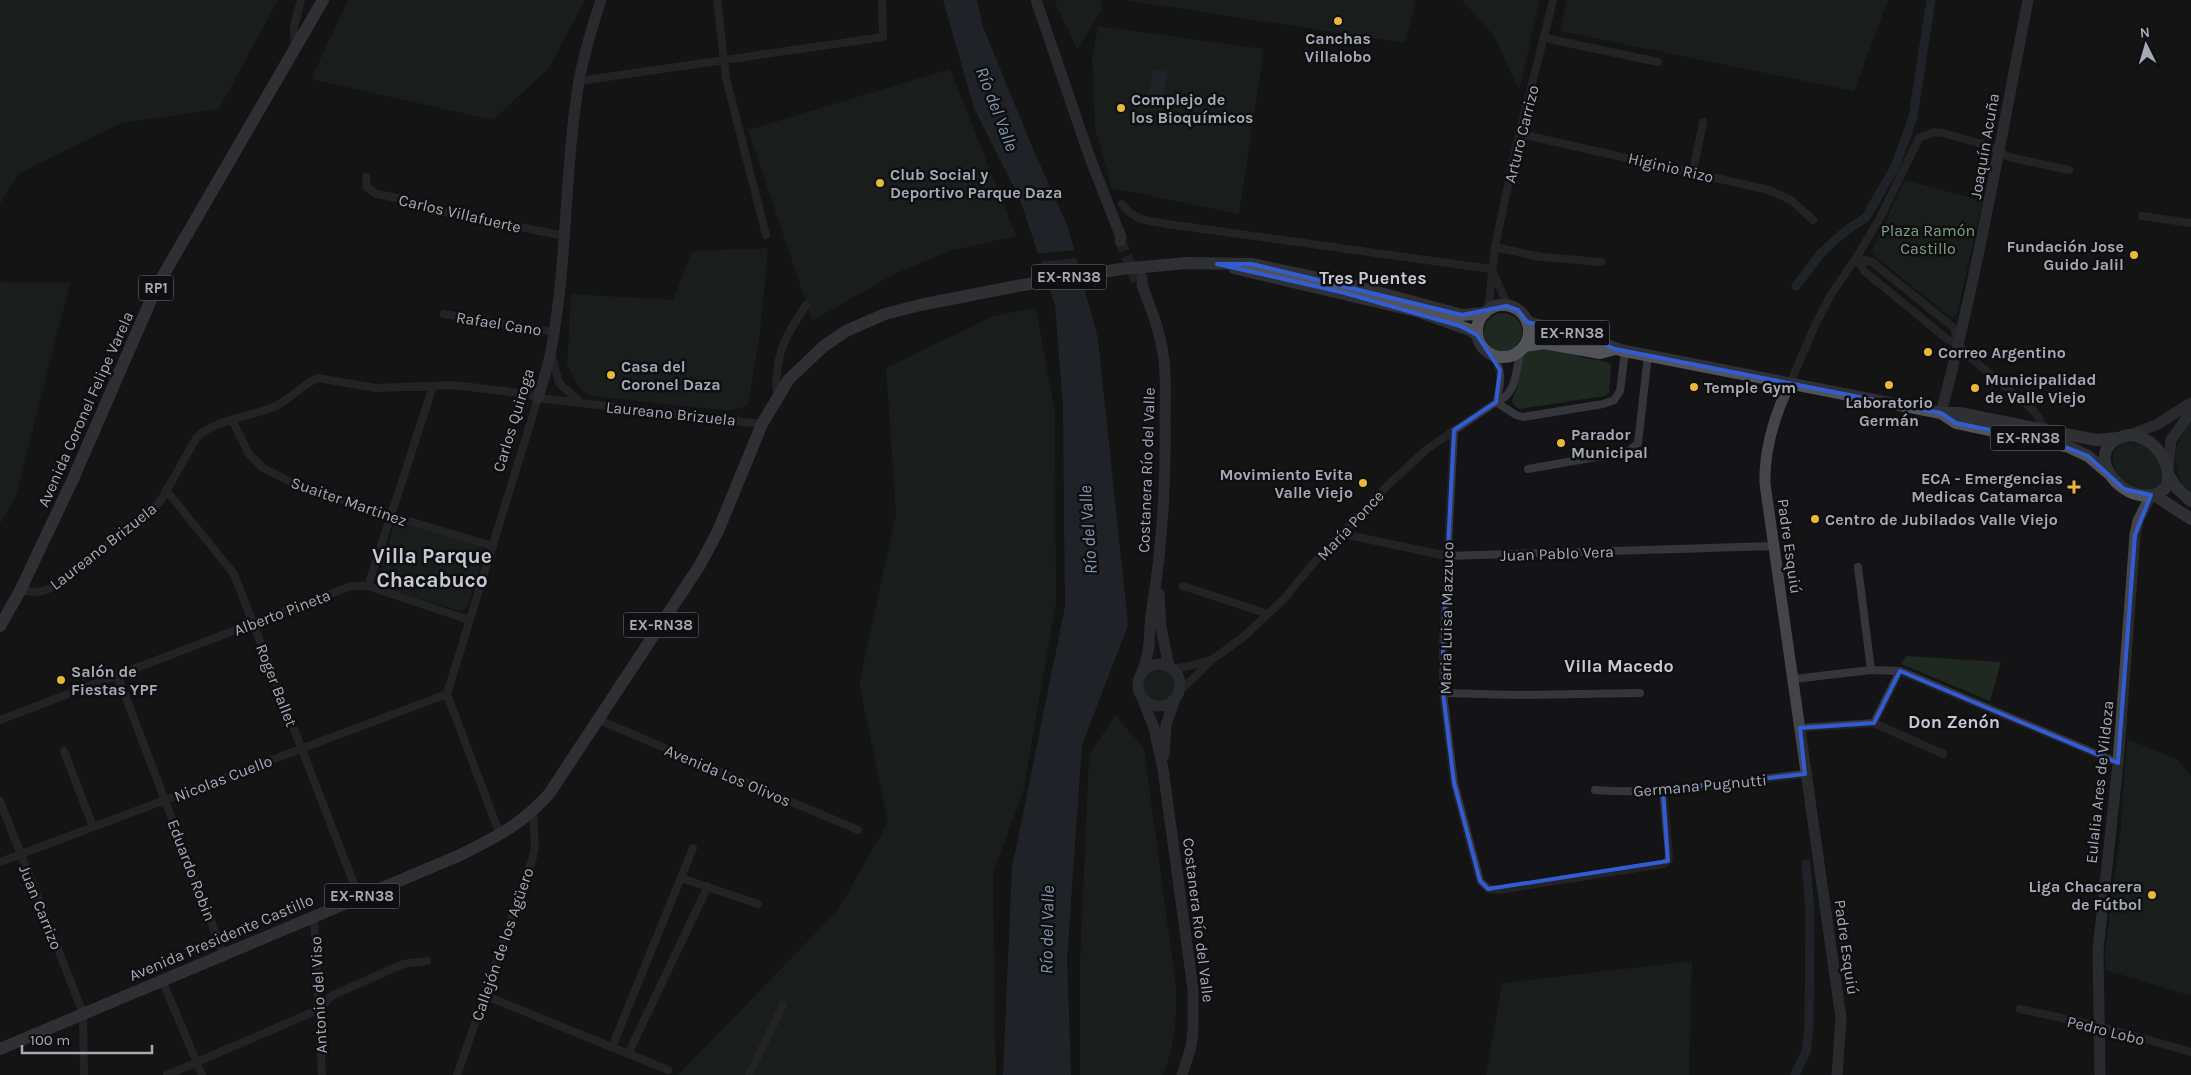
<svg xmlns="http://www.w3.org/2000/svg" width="2191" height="1075" viewBox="0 0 2191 1075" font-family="Karla,sans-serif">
<rect width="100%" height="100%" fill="#141416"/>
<path fill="#202822" d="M0 0H278L219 109 121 123 18 174 0 204Z
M348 0H585L549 68 493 120 311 79Z
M1054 0H1101L1102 10 1077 49Z
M1124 0H1416L1405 43Z
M1462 0H1540L1519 90 1494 36Z
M1567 0H1888L1854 91 1560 31Z
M1098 26 1264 49 1239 214 1112 188 1095 129 1092 59Z
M950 69 1016 236 950 251 894 274 812 321 748 130Z
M1905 180 1983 201 1957 313 1954 317H1950L1876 257 1873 252V248Z
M768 248 760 333 748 405 731 411 591 396 580 389 567 365 571 294 673 300 692 251Z
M0 282 70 283 17 494 0 524Z
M1036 308 1055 413 1056 603 1023 792 993 873 996 1075H678L838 910 888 822 859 684 896 514 886 368 993 316Z
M1484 332a19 19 0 1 1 38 0a19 19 0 1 1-38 0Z
M1536 346 1571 350 1580 357 1607 362 1611 365 1609 393 1605 396 1519 409 1513 404 1512 400 1517 389 1520 363 1527 350Z
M2191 420V492C2167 473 2174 440 2191 420Z
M2124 443C2131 442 2137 442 2143 445 2155 451 2174 479 2155 488 2130 501 2094 456 2124 443Z
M403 521 481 547 484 550V556L467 607 464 610H457L381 587 378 579 393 528 396 522Z
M1906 656 2001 662 1990 701 1901 664Z
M1142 685a17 17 0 1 1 34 0a17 17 0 1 1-34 0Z
M1115 715 1144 748 1176 987C1177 1018 1175 1045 1163 1075H1080V963L1089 755Z
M2127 739 2177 759 2191 776V996L2106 970 2105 952 2120 838Z
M1692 961 1689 1075H1486L1502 983Z"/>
<path fill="#2e363e" d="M943 0H977L983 27 1033 149 1068 227 1098 339 1128 625 1082 745 1067 959 1071 1075H1003L1012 868 1065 607 1063 406 1055 305 1020 199 974 108Z
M1153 69 1168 72 1162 103 1147 101Z"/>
<path fill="#141416" d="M1076 250 1078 258 1038 262 1035 254Z
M1080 264 1086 285 1047 291 1041 270Z"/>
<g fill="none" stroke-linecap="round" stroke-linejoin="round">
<path stroke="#2e363e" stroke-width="9" d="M1796 286 1822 252 1842 234 1866 217 1896 165 1913 117 1931 0
M1795 1075 1806 1052 1809 1027 1810 911 1806 864"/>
<path stroke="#313236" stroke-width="11" stroke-dasharray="11 5.5" stroke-linecap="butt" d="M1120 241 1137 281"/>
<path stroke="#35363b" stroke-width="8" d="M717 0 726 78 766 235
M1545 38 1658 62
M295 47 294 27 301 0
M579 81 883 37 882 0
M1520 134 1769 190 1791 200 1813 220
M1693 172 1703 122
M366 177 367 187 376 194 403 199 439 211 565 236
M1122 204C1133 220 1148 221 1167 224L1491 269
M2142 216 2191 223
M1495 247 1541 257 1601 262
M1856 258 1864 271 1947 339 1959 345 1970 357 2034 411 2047 431
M1856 258 1872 262 1953 327 1958 340
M1492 270 1508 306
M1488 310 1495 247 1515 152 1553 0
M444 314 554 332
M1494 355C1503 375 1501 381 1496 402
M552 356 559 383 581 403
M1790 383 1817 321 1832 293 1856 258 1880 218 1919 138 1934 132 1943 133 1989 146 2009 157 2069 170
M777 397C774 356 784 338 806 305
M1496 402 1516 415 1523 417 1603 404 1614 400 1620 391 1625 351
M232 420 249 454 263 468 293 483 392 516 493 546
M1454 430 1443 646V693L1454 783 1480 881 1488 889 1499 890 1663 864 1668 861 1669 855 1663 790
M1528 469 1619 453 1630 450 1638 443 1648 355
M166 490 234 574 359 897
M1343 534 1447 556 1773 546
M1858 567 1871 670
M368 586 433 386
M1183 586 1268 614
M20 591 39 592 54 587 154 508 161 500 197 437C218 418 251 417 276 406 291 399 302 384 318 378L376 388 454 385 527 394 538 398 581 403 762 424
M1172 669 1190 666 1213 659
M117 674 223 953
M1794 679 1871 670 1900 671 2118 763
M1179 692 1213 659 1242 638 1283 600 1311 566 1388 485 1427 449 1496 402C1518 394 1515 370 1521 350
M1443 693 1517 695 1640 693
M0 720 351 586H368L469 620
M599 720 858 830
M1874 723 1900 671
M1800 728 1874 723 1943 754
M64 751 93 827
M1595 790C1665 796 1736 781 1805 774
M0 801 83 1013 84 1075
M500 835 447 694 538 398
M0 862 447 694
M681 878 758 904
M314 915 322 1075
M162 980 202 1075
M484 995 668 1070
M2020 1009 2099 1026 2191 1052
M612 1047 693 848
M628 1054 708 886
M167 1075 320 1009 331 996 403 964 427 961
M457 1075 532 860 535 848 533 812
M749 1075 783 1005"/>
<path stroke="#43454a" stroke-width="11" d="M1036 0 1090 158 1121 237 1120 241
M1790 383C1775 414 1764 450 1765 484L1841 1018 1837 1075
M538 398C542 382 549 366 551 350 568 261 564 170 579 81 584 53 592 27 601 0
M1941 413C1977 277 2001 138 2028 0
M2130 435 2158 424 2191 403
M2168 468 2171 440 2191 412
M1159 594 1161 627 1169 667
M1138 685a21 21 0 1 1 42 0a21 21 0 1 1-42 0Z
M1142 672C1152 650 1148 631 1152 608 1162 547 1166 485 1165 422 1165 400 1167 376 1163 354 1160 330 1150 307 1142 285V278
M1143 700 1154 728 1163 769 1193 989V1030L1191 1047 1182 1075
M1164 755 1166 725 1175 699
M2100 1075 2098 950 2118 763 2135 535 2138 521 2151 495"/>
<path stroke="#515359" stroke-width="12" d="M1234 268 1420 312 1470 330 1477 335
M1477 331a26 26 0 1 1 52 0a26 26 0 1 1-52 0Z
M1527 322C1545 328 1563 329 1581 334 1596 339 1610 348 1625 351L1941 413H1959L2096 440 2118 438
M1524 346 1544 343 1600 353 1615 349
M1941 413 1956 423 2069 447 2088 456 2108 473
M2130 435C2139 436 2147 439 2154 446 2166 457 2178 487 2156 494 2118 506 2077 444 2130 435Z
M2168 474 2176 487 2191 501
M2154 495 2191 519
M0 626 20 591 73 479 157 286 323 0
M0 1049 458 856C496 837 520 826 549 794L700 565 718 531 762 424 789 379 824 346 846 331 885 314 920 305 1017 286 1121 269 1187 263 1252 264 1347 284 1462 315 1485 313"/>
</g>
<path d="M0 0H2191V1075H0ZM1217 264H1252L1462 315 1506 306 1518 310 1527 322 1579 334 1615 349 1941 413 1956 423 2058 444 2088 456 2124 489 2151 495 2135 535 2118 763 1900 671 1874 723 1800 728 1805 774 1663 790 1668 861 1488 889 1480 881 1454 783 1443 693V646L1454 430 1496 402 1500 370 1477 335 1460 326 1345 293Z" fill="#141416" fill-opacity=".55" fill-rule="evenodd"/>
<path fill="none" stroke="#325cd3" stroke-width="4" stroke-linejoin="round" d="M1217 264H1252L1462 315 1506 306 1518 310 1527 322 1579 334 1615 349 1941 413 1956 423 2058 444 2088 456 2124 489 2151 495 2135 535 2118 763 1900 671 1874 723 1800 728 1805 774 1663 790 1668 861 1488 889 1480 881 1454 783 1443 693V646L1454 430 1496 402 1500 370 1477 335 1460 326 1345 293Z"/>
<g fill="#e9b839" stroke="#0f0f11" stroke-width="2">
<circle cx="1338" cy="21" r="5"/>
<circle cx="1121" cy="108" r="5"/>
<circle cx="880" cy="183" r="5"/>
<circle cx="2134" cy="255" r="5"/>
<circle cx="1928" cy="352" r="5"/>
<circle cx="611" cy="375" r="5"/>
<circle cx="1889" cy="385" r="5"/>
<circle cx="1694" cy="387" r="5"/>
<circle cx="1975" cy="388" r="5"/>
<circle cx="1561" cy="443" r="5"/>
<circle cx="1363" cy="483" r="5"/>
<path d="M2071.5 479.5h5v5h5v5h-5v5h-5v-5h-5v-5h5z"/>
<circle cx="1815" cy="519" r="5"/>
<circle cx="61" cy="680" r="5"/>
<circle cx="2152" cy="895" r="5"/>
</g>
<g text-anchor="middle" stroke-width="5" stroke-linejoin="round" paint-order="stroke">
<g fill="#0f0f11" stroke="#797c84" stroke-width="1">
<rect x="1031.5" y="264.5" width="75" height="25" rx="4"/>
<rect x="138.5" y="275.5" width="35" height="25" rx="4"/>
<rect x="1534.5" y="320.5" width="75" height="25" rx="4"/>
<rect x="1990.5" y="425.5" width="75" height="25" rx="4"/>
<rect x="623.5" y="612.5" width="75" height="25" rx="4"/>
<rect x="324.5" y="883.5" width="75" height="25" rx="4"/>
</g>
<g font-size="15" font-weight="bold" fill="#a6aab5">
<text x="1069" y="282">EX-RN38</text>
<text x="156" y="293">RP1</text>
<text x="1572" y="338">EX-RN38</text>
<text x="2028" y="443">EX-RN38</text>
<text x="661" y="630">EX-RN38</text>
<text x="362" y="901">EX-RN38</text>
</g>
<g font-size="16" font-weight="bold" fill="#a6aab5" stroke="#0f0f11" text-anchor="start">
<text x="1338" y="44" text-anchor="middle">Canchas<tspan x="1338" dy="18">Villalobo</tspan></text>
<text x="1131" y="105">Complejo de<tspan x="1131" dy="18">los Bioquímicos</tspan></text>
<text x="890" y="180">Club Social y<tspan x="890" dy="18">Deportivo Parque Daza</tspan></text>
<text x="2124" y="252" text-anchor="end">Fundación Jose<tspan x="2124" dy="18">Guido Jalil</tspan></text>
<text x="1938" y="358">Correo Argentino</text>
<text x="621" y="372">Casa del<tspan x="621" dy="18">Coronel Daza</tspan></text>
<text x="1985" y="385">Municipalidad<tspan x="1985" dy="18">de Valle Viejo</tspan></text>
<text x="1704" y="393">Temple Gym</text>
<text x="1889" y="408" text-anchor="middle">Laboratorio<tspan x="1889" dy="18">Germán</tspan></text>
<text x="1571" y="440">Parador<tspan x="1571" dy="18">Municipal</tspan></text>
<text x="1353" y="480" text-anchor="end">Movimiento Evita<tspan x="1353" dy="18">Valle Viejo</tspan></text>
<text x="2063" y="484" text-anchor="end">ECA - Emergencias<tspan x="2063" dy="18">Medicas Catamarca</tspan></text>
<text x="1825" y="525">Centro de Jubilados Valle Viejo</text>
<text x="71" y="677">Salón de<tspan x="71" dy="18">Fiestas YPF</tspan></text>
<text x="2142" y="892" text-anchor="end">Liga Chacarera<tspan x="2142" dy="18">de Fútbol</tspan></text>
</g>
<g font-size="16" fill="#a6aab5" stroke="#0f0f11">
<text transform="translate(1521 134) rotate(-76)" y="6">Arturo Carrizo</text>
<text transform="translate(1984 146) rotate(-80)" y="6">Joaquín Acuña</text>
<text transform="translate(1671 167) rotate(13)" y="6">Higinio Rizo</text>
<text transform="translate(460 213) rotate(13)" y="6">Carlos Villafuerte</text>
<text transform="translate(499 323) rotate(9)" y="6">Rafael Cano</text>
<text transform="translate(85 409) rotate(-66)" y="6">Avenida Coronel Felipe Varela</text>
<text transform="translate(671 413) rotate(6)" y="6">Laureano Brizuela</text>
<text transform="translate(513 420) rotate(-73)" y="6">Carlos Quiroga</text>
<text transform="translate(1146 470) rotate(-88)" y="6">Costanera Río del Valle</text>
<text transform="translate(349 501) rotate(19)" y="6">Suaiter Martinez</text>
<text transform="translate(1350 525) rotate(-47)" y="6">María Ponce</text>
<text transform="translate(103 546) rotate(-38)" y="6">Laureano Brizuela</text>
<text transform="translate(1790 546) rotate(82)" y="6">Padre Esquiú</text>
<text transform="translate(1557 553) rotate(-2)" y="6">Juan Pablo Vera</text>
<text transform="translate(282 612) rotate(-21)" y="6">Alberto Pineta</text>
<text transform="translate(1446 618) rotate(-89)" y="6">Maria Luisa Mazzuco</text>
<text transform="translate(277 685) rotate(69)" y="6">Roger Ballet</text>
<text transform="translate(728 775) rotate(23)" y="6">Avenida Los Olivos</text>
<text transform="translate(223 778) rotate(-21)" y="6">Nicolas Cuello</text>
<text transform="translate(2099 782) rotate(-84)" y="6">Eulalia Ares de Vildoza</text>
<text transform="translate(1700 785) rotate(-5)" y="6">Germana Pugnutti</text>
<text transform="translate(192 870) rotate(69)" y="6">Eduardo Robin</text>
<text transform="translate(41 907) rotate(68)" y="6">Juan Carrizo</text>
<text transform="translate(1199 920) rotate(83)" y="6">Costanera Río del Valle</text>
<text transform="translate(221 937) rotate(-23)" y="6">Avenida Presidente Castillo</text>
<text transform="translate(502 944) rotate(-71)" y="6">Callejón de los Agüero</text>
<text transform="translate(1847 947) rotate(82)" y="6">Padre Esquiú</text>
<text transform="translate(318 995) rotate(-93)" y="6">Antonio del Viso</text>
<text transform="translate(2106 1030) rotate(14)" y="6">Pedro Lobo</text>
</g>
<g font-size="16" fill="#7ea082" stroke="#0f0f11">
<text x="1928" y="236">Plaza Ramón<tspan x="1928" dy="18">Castillo</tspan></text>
</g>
<g font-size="18" font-style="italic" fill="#7f96af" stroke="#0f0f11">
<text transform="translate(997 109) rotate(69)" y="6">Río del Valle</text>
<text transform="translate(1088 530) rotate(-94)" y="6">Río del Valle</text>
<text transform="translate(1047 930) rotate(-89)" y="6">Río del Valle</text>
</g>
<g font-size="18" font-weight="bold" fill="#c7c9d2" stroke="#0f0f11">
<text x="1373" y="284">Tres Puentes</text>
<text x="1619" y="672">Villa Macedo</text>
<text x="1954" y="728">Don Zenón</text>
</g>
<g font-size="21" font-weight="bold" fill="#c7c9d2" stroke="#0f0f11">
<text x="432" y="563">Villa Parque<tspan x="432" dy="24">Chacabuco</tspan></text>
</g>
</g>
<g transform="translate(2146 45) rotate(355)" stroke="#0f0f11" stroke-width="4" paint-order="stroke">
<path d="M0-4L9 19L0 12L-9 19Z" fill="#a6aab5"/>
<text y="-8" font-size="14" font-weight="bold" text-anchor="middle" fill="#a6aab5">N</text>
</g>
<path d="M22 1045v8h130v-8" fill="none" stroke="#a6aab5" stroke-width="2.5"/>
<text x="30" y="1045" font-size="15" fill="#a6aab5" stroke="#0f0f11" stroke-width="4" paint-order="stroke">100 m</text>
</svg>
